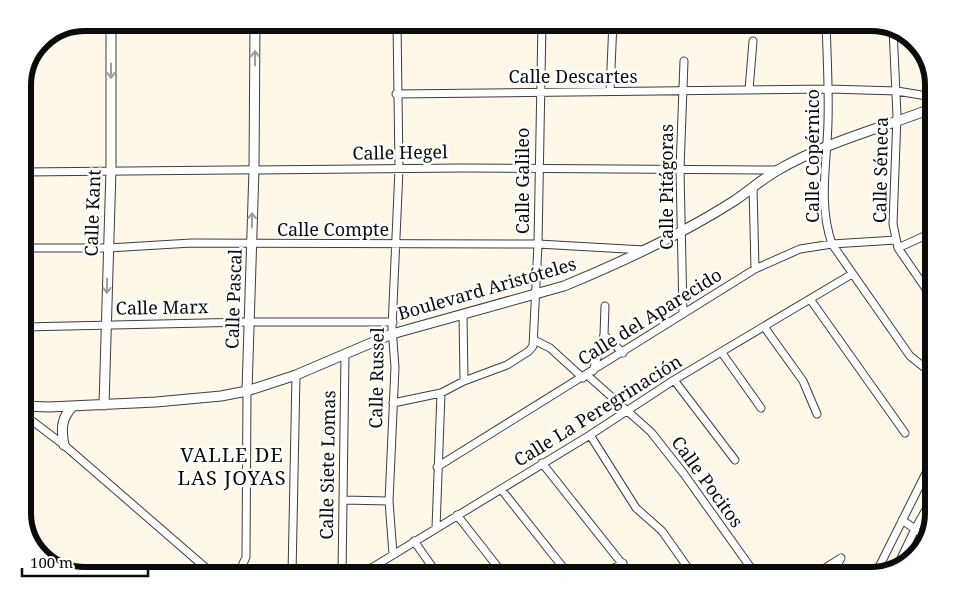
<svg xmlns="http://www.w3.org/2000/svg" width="956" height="598" viewBox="0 0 956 598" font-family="'Noto Serif',serif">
<rect width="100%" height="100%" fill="#fff7e8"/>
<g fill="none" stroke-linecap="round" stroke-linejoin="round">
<g stroke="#3e3e3e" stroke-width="9">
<path id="minor" d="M826 22C827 56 829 89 828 122 827 163 818 204 832 244L910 356 925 368 933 370
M893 29 897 116 893 224 898 248 933 299
M749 90 753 41
M610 91 613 22
M396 94 829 89 897 91 933 97
M23 172 461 168 777 170
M753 187 755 269
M23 248H108L192 243 538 244 644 250
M898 248 933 232
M810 299 905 433
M463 314 464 381
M683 314 680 169 684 61
M23 327 249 322H393
M765 328 803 381 817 414
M604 335 623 353
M534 340 550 348 583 378
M722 353 761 408
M593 371 604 335 605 306
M587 375 651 432 684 474 756 575
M674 380 735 460
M393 403 441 393 464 381 507 365 529 351 533 346 538 244 542 22
M23 414 64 445 214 575
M590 435 636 508 662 531 693 575
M542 463 631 575
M437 467 755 269 800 249 832 244 896 240
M501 489 569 575
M343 500 389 501
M457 515 504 575
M902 520 915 529 928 506 933 507
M436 528 441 393
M414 541 438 575
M393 554 389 501 395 367 392 328 399 169 397 22
M896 569 915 529 926 537
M238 575 246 557 247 391
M292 575 296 375
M342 575 345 355
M360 575 590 435 674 380 852 274
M602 575 623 563
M814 575 841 558
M832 575 841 558
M875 575 933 459"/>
</g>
<g stroke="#3e3e3e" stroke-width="11">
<path id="tertiary" d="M247 391 254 169 255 22
M104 405 111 169V22
M23 406 49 407 156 402 221 396 247 391 296 375 392 334 564 286C622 262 681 235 734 201 749 191 762 179 778 170 826 142 882 128 933 108
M64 445C61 429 61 418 73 406"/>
</g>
<use href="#minor" stroke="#fff" stroke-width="7"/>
<use href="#tertiary" stroke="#fff" stroke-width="9"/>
</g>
<defs><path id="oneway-shaft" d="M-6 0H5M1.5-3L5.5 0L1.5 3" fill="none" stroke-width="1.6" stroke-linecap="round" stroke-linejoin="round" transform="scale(1.25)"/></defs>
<g stroke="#9d9d9d">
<use href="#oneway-shaft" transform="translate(255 58) rotate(-90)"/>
<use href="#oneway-shaft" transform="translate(111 71) rotate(90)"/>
<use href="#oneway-shaft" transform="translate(252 220) rotate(-89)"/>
<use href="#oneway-shaft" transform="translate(107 286) rotate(91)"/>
</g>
<g text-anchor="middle" stroke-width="5" stroke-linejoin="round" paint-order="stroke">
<g font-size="18" fill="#0b0b0b" stroke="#fff">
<text x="573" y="83">Calle Descartes</text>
<text transform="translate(400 153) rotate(-1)" y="6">Calle Hegel</text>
<text transform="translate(813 156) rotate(-90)" y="6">Calle Copérnico</text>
<text transform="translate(881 170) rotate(-89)" y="6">Calle Séneca</text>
<text transform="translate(523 181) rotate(-90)" y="6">Calle Galileo</text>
<text transform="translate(667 187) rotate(-90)" y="6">Calle Pitágoras</text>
<text transform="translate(93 213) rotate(-88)" y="6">Calle Kant</text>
<text x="333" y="236">Calle Compte</text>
<text transform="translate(487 289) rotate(-16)" y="6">Boulevard Aristóteles</text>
<text transform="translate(234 299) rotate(-88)" y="6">Calle Pascal</text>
<text transform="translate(162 308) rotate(-1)" y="6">Calle Marx</text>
<text transform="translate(650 317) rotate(-32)" y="6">Calle del Aparecido</text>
<text transform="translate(377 378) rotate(-89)" y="6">Calle Russel</text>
<text transform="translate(598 411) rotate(-32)" y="6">Calle La Peregrinación</text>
<text transform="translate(328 465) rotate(-89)" y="6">Calle Siete Lomas</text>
<text transform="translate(707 482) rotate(54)" y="6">Calle Pocitos</text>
</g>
<g font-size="20" letter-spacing="1" fill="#0b0b0b" stroke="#fff">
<text x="232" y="462">VALLE DE<tspan x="232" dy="23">LAS JOYAS</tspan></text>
</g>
</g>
<path d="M0 0H956V598H0ZM85 31H871A54 54 0 0 1 925 85V513A54 54 0 0 1 871 567H85A54 54 0 0 1 31 513V85A54 54 0 0 1 85 31Z" fill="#fff" fill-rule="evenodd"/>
<path fill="none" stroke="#0b0b0b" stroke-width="6" d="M85 31H871A54 54 0 0 1 925 85V513A54 54 0 0 1 871 567H85A54 54 0 0 1 31 513V85A54 54 0 0 1 85 31Z"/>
<path d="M22 568v8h126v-8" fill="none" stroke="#0b0b0b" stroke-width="2.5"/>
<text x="30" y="568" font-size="15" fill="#0b0b0b" stroke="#ffffff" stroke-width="4" paint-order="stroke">100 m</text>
</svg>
